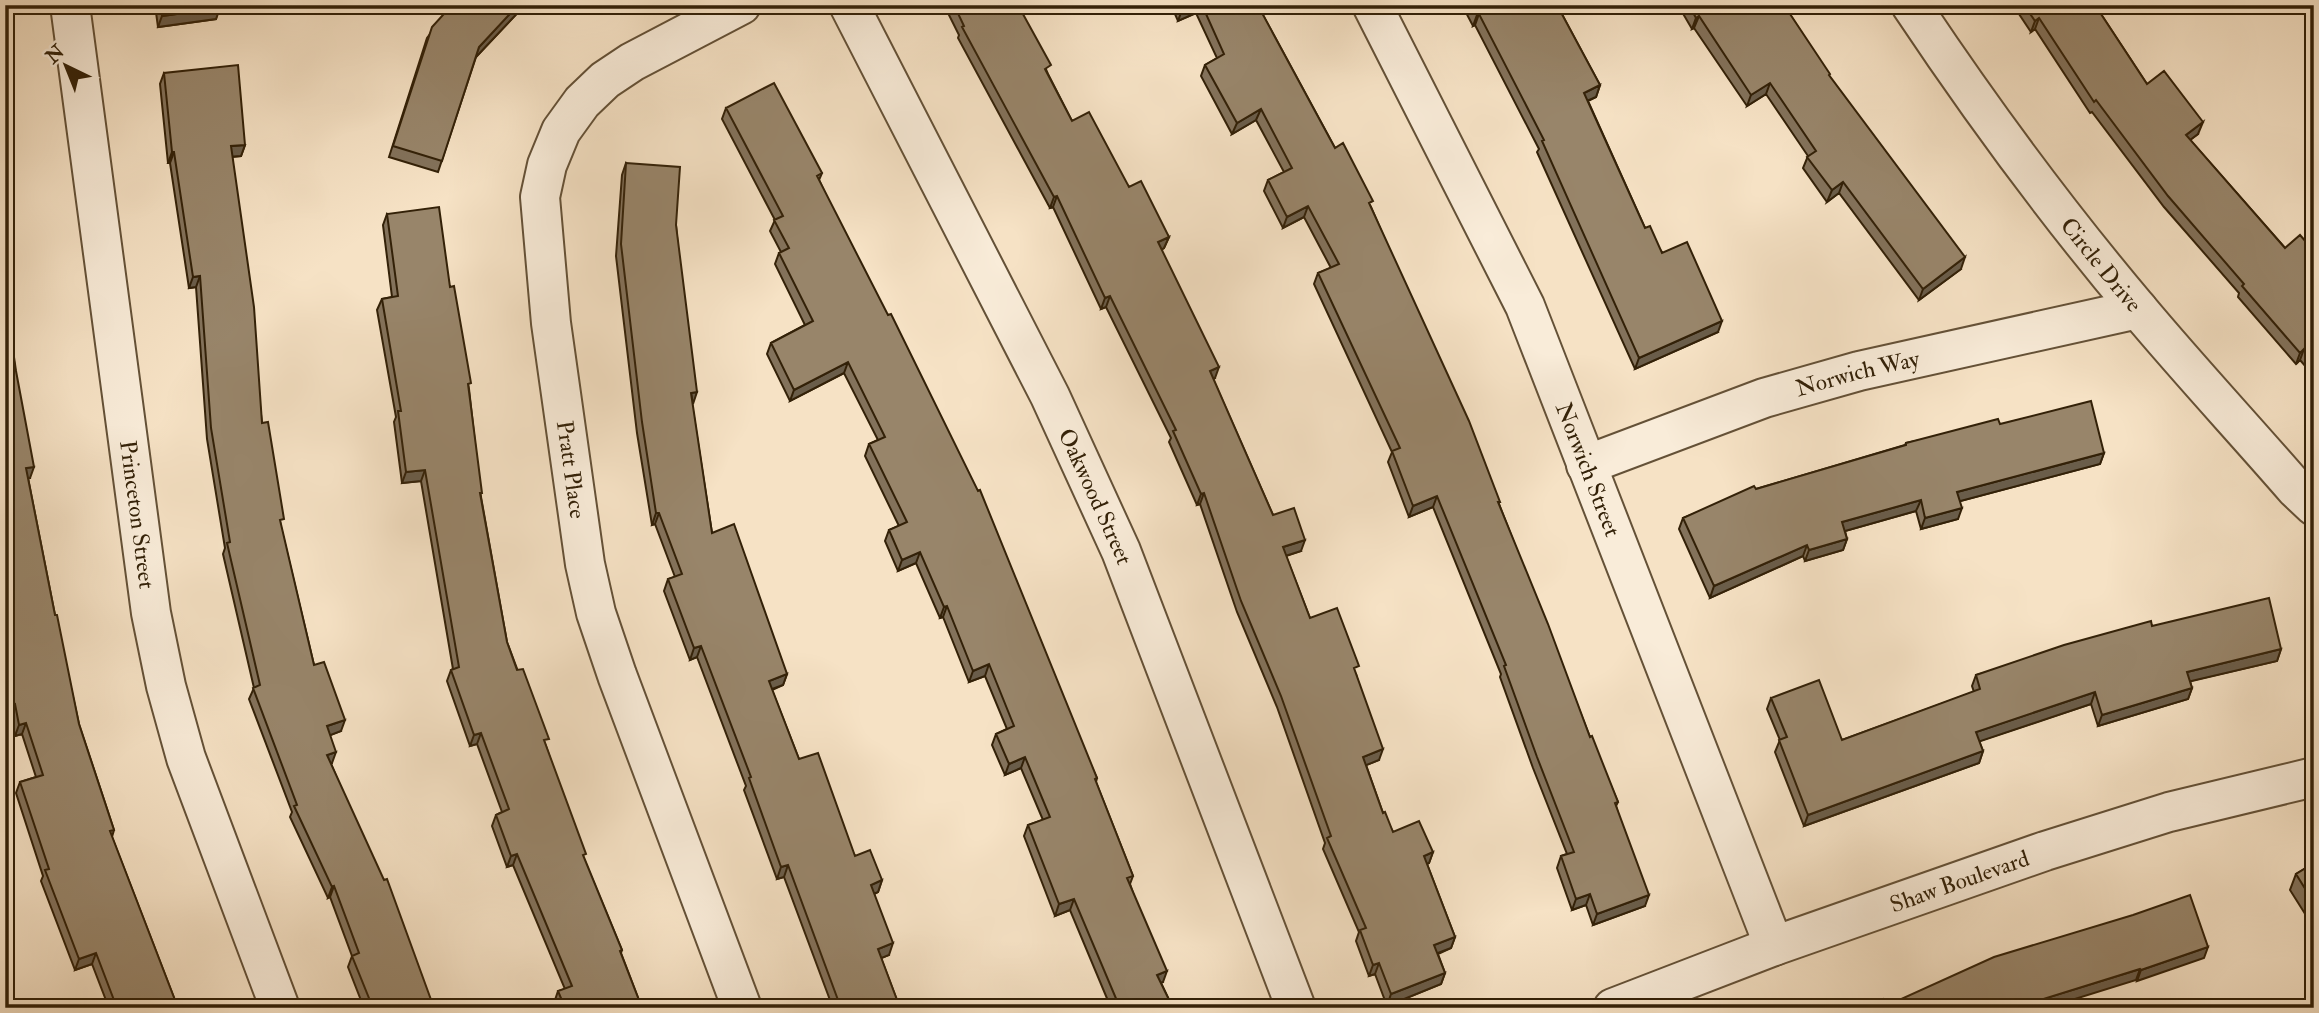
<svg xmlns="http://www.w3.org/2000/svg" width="2319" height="1013" viewBox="0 0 2319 1013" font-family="'IM FELL Double Pica',serif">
<rect width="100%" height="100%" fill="#f6e2c5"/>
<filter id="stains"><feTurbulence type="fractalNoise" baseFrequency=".00286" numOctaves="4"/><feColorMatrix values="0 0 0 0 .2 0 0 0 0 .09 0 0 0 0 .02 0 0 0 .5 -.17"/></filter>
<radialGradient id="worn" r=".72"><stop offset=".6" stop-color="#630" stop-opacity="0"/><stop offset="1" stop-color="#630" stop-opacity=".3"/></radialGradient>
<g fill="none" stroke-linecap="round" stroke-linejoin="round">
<g stroke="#645137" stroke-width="42">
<g id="minor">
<path id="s1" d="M70 5 151 613 166 686 186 758 280 1008"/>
<path id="s2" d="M741 5 632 62 605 80 582 102 561 131 547 165 540 197 551 323 585 564 596 613 617 675 742 1008"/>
<path id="s3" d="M849 5 1050 396 1121 551 1296 1008"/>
<path id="s4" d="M1372 5 1525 306 1774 946"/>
<path id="s5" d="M1911 5C1981 110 2056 212 2138 309 2189 370 2244 429 2296 489L2314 506"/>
<path id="s6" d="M1586 465 1764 398 1859 371 2138 309"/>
<path id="s7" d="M1613 1008 1774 946 2045 851 2169 812 2314 777"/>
</g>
</g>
<use href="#minor" stroke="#f9ecd9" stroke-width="38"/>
</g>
<path fill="#83725b" stroke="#332108" stroke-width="2" d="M155 5H219L216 19 158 27Z
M449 5H525L476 57 438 172 389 157 427 38 451 7Z
M944 5H1018L1048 74 1072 121 1129 187 1169 237 1164 248 1161 250 1215 378 1213 379 1273 515 1301 551 1286 556 1310 618 1356 674 1379 760 1366 765 1383 813 1393 832 1433 852 1429 863 1427 864 1455 937 1451 948 1438 954 1445 973 1441 984 1387 1006 1375 974 1369 976 1356 941 1359 932 1323 849 1325 843 1277 707 1237 612 1200 504 1197 505 1169 442 1171 438 1106 307 1101 309 1053 207 1050 208 958 38 959 35Z
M1171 5H1261L1263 15 1335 148 1371 207 1499 504 1590 737 1618 802 1616 806 1645 906 1593 925 1586 905 1572 910 1557 868 1561 856 1567 854 1533 768 1500 677 1501 674 1433 507 1409 517 1388 462 1392 452 1314 284 1318 273 1331 268 1304 217 1283 228 1264 191 1268 180 1284 172 1256 120 1232 134 1201 76 1205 65 1217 58 1196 13 1178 21Z
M1462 5H1557L1600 85 1596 97 1588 101 1645 228 1718 332 1635 369 1537 152 1539 149 1475 25 1473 26Z
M1678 5H1784L1829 76 1961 269 1919 300 1839 193 1827 202 1803 168 1808 156 1766 94 1747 106 1694 28 1692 29Z
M2013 5H2095L2147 84 2198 134 2190 140 2285 248 2314 251V376L2300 360 2296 364 2238 297 2239 293 2164 207 2092 112 2090 113 2035 29 2031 32Z
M2303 5H2314V20Z
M164 73 245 145 241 156 232 157 262 423 281 527 314 665 341 731 330 735 332 763 331 764 434 1008H364L348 967 352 956 330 897 328 898 290 817 292 812 249 699 254 688 223 554 225 548 207 439 196 287 189 288 170 163H168L160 84Z
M726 108 822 173 819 180 1097 778 1096 782 1133 876 1130 884 1163 982 1161 983 1173 1008H1111L1070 910 1055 916 1024 836 1028 825 1043 820 1021 768 1005 775 992 745 996 734 1007 729 985 676 969 682 943 617 940 618 916 563 898 571 885 541 889 530 899 526 865 456 869 444 878 440 844 373 790 401 767 354 771 343 805 325 775 264 779 253 781 252 770 231 775 220 722 119Z
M626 163 676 225 692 404 712 533 787 674 783 685 772 690 799 759 855 856 882 880 878 892 874 894 889 955 881 958 900 1008H833L784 877 777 879 744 790 746 786 697 657 690 660 664 591 668 579 675 577 655 524 652 525 637 433 616 256 622 175Z
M387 214 450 287 469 389 481 497 507 642 546 746 584 859 622 950 621 953 642 1008H556L554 1003 558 991 565 989 513 865 507 867 492 826 496 815 502 812 477 744 470 746 447 681 451 670 453 669 421 481 402 483 394 422 396 417 377 310 382 299 392 297 383 225Z
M5 295 30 478H28L55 615 79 724 114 830 112 837 178 1008H109L92 964 75 970 41 881 43 876 16 793 20 782 36 777 22 734 15 736 11 715 5 716Z
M2000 424 2104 453 2100 464 1960 501 1958 519 1921 529 1916 511 1845 531 1847 539 1843 550 1805 561 1803 556 1710 598 1679 529 1683 518 1756 489 1905 445 1906 443Z
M2152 626 2281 649 2277 661 2190 681 2192 688 2188 699 2098 726 2091 704 1979 741 1983 751 1979 763 1804 826 1775 752 1780 740 1767 709 1771 698 1842 740 1974 692 1972 686 1976 675Z
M2314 863V928L2290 890 2296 874Z"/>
<path fill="#6a5d4a" stroke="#332108" stroke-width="2" d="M518 5H525L475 58 479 47Z
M1194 5H1199L1196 13 1178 21 1182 10Z
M220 8 216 19 158 27 162 16Z
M1479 14 1475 25 1473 26 1477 15Z
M1699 16 1694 28 1692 29 1696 18Z
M2039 18 2035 29 2031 32 2035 21Z
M1770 83 1766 94 1747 106 1751 95Z
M1600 85 1596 97 1580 104 1584 93Z
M1261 109 1256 120 1232 134 1237 123Z
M2203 122 2198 134 2182 146 2186 135Z
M245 145 241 156 227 157 231 146Z
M172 152H174L170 163H168Z
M1843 182 1839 193 1827 202 1832 190Z
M1057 196 1053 207 1050 208 1054 197Z
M1308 206 1304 217 1283 228 1287 217Z
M1169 237 1164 248 1154 254 1158 242Z
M1965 257 1961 269 1919 300 1923 289Z
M200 276 196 287 189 288 193 277Z
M1110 296 1106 307 1101 309 1105 298Z
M1722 321 1718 332 1635 369 1639 358Z
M2304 349 2300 360 2296 364 2300 353Z
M848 362 844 373 790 401 794 390Z
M1219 367 1215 378 1206 383 1210 371Z
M697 392 693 404 691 393Z
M2104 453 2100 464 1953 503 1957 492Z
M34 467 30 478 22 479 26 468Z
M425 470 421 481 402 483 406 472Z
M1204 493 1200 504 1197 505 1201 494Z
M1437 496 1433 507 1409 517 1413 506Z
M1921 500 1916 511 1838 533 1842 522Z
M1962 508 1958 519 1921 529 1925 518Z
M656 513H659L655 524 652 525Z
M1847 539 1843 550 1805 561 1809 550Z
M1305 540 1301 551 1279 558 1283 547Z
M1807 545 1803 556 1710 598 1714 586Z
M920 552 916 563 898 571 902 560Z
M947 606 943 617 940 618 944 607Z
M701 646 697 657 690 660 694 648Z
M2281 649 2277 661 2183 683 2187 672Z
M989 664 985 676 969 682 973 671Z
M787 674 783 685 764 692 769 681Z
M2192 688 2188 699 2098 726 2102 715Z
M2095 692 2091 704 1972 744 1976 732Z
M15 704 11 715 5 716V706Z
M345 720 341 731 323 738 327 726Z
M26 723 22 734 15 736 19 725Z
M481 733 477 744 470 746 474 735Z
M1383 749 1379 760 1359 768 1363 757Z
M1983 751 1979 763 1804 826 1808 815Z
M336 752 332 763 323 767 327 755Z
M1025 757 1021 768 1005 775 1009 764Z
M1433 852 1429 863 1420 867 1424 856Z
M517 854 513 865 507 867 511 856Z
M788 865 784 877 777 879 781 867Z
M882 880 878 892 867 897 871 885Z
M334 886 330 897 328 898 332 887Z
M1590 894 1586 905 1572 910 1576 899Z
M1649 895 1645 906 1593 925 1597 914Z
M1074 899 1070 910 1055 916 1059 904Z
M1455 937 1451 948 1430 956 1434 945Z
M893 943 889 955 874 961 878 949Z
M2208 947 2204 958 2137 981 2141 970Z
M96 953 92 964 75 970 79 959Z
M1379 963 1375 974 1369 976 1373 965Z
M2140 969 2136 980 2046 1008H2023L2024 1005Z
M1167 971 1163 982 1153 986 1157 975Z
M1445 973 1441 984 1387 1006 1391 994Z"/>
<path fill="#98856a" stroke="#332108" stroke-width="2" d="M161 5H219L220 8 162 16Z
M452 5H518L479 47 442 161 393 146 432 27Z
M954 5H1018L1051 65 1045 69 1072 121 1089 112 1129 187 1141 181 1169 237 1158 242 1219 367 1210 371 1273 515 1294 508 1305 540 1283 547 1310 618 1337 608 1359 666 1354 668 1383 749 1363 757 1383 813 1385 812 1393 832 1419 821 1433 852 1424 856 1455 937 1434 945 1445 973 1391 994 1379 963 1373 965 1360 930 1366 928 1327 838 1331 836 1281 696 1241 601 1204 493 1201 494 1173 431 1176 430 1110 296 1105 298 1057 196 1054 197 962 27 964 26Z
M1180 5H1194L1182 10Z
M1202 5H1261L1264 12 1262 13 1335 148 1343 143 1373 201 1369 203 1469 421 1500 502H1498L1548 624 1590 737 1592 736 1618 802 1615 803 1649 895 1597 914 1590 894 1576 899 1561 856 1574 852 1537 757 1504 666 1506 665 1437 496 1413 506 1392 451 1400 448 1318 273 1339 264 1308 206 1287 217 1268 180 1292 168 1261 109 1237 123 1205 65 1224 54Z
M1472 5H1557L1600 85 1584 93 1645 228 1650 226 1662 253 1687 242 1722 321 1639 358 1542 141 1544 140 1479 14 1477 15Z
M1689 5H1784L1830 74 1829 75 1965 257 1923 289 1843 182 1832 190 1807 157 1816 151 1770 83 1751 95 1699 16 1696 18Z
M2024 5H2095L2147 84 2164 71 2203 122 2186 135 2285 248 2300 235 2314 251V360L2304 349 2300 353 2242 286 2244 284 2168 196 2096 100 2094 102 2039 18 2035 21Z
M238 65 245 145 231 146 254 307 262 423 268 422 284 519 280 520 314 665 324 662 345 720 327 726 336 752 327 755 384 880 387 879 434 1008H373L352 956 359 953 334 886 332 887 294 806 297 805 253 688 260 685 227 543 230 542 211 428 200 276 193 277 174 152H172L164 73Z
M774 83 822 173 817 176 888 315 891 314 978 491 980 490 1097 778 1095 779 1133 876 1127 878 1167 971 1157 975 1173 1008H1120L1074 899 1059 904 1028 825 1050 817 1025 757 1009 764 996 734 1014 726 989 664 973 671 947 606 944 607 920 552 902 560 889 530 907 522 869 444 885 437 848 362 794 390 771 343 813 321 779 253 789 248 774 220 783 216 726 108Z
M626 163 680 167 676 225 697 392 691 393 712 533 734 524 787 674 769 681 799 759 818 753 855 856 870 850 882 880 871 885 893 943 878 949 900 1008H841L788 865 781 867 749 778 751 777 701 646 694 648 668 579 682 574 659 513H656L642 422 621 244Z
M439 207 450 287 454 286 471 383 468 384 482 493H480L507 642 517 670 523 669 549 739 544 740 586 854 583 855 622 950 620 951 642 1008H565L558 991 572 986 517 854 511 856 496 815 509 809 481 733 474 735 451 670 459 667 425 470 406 472 398 411H401L382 299 398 296 387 214Z
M5 295 16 371 34 467 26 468 55 615H57L79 724 114 830 110 831 178 1008H117L96 953 79 959 45 870 49 869 20 782 43 775 26 723 19 725 15 704 5 706V626H7L5 615Z
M2091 401 2104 453 1957 492 1962 508 1925 518 1921 500 1842 522 1847 539 1809 550 1807 545 1714 586 1683 518 1754 486 1756 489 1906 445V443L1998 419 2000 424Z
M2269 598 2281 649 2187 672 2192 688 2102 715 2095 692 1976 732 1983 751 1808 815 1779 740 1787 737 1771 698 1819 680 1842 740 1980 689 1976 675 2064 645 2151 621 2152 626Z
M2314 863V903L2296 874Z
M2190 895 2208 947 2141 970 2140 969 2024 1005 2025 1008H1864L1883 999 1886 1006 1994 957 2133 915Z
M449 1003 451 1008H437Z"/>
<g text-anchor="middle" stroke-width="5" stroke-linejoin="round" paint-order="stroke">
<g font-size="23" fill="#332108" stroke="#f9ecd9">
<text dy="8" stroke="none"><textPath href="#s5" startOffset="322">Circle Drive</textPath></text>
<text dy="8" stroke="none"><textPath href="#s6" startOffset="287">Norwich Way</textPath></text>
<text dy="8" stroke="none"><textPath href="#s2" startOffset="567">Pratt Place</textPath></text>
<text dy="8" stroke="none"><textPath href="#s4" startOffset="513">Norwich Street</textPath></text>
<text dy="8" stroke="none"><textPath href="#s3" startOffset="550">Oakwood Street</textPath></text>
<text dy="8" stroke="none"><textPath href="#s1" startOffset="514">Princeton Street</textPath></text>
<text dy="8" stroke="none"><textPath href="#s7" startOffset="369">Shaw Boulevard</textPath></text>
</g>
</g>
<rect width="2319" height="1013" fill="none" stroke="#f6e2c5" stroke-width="28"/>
<rect x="7" y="7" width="2305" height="999" fill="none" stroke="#332108" stroke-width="3.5"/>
<rect x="14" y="14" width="2291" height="985" fill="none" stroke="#332108" stroke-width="2"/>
<g transform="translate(66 66) rotate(317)" stroke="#f9ecd9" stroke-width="5" paint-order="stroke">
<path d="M0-5L12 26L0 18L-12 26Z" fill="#332108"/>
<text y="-10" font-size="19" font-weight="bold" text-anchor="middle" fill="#332108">N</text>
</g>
<rect width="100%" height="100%" filter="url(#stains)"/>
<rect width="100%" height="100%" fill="url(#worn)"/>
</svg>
